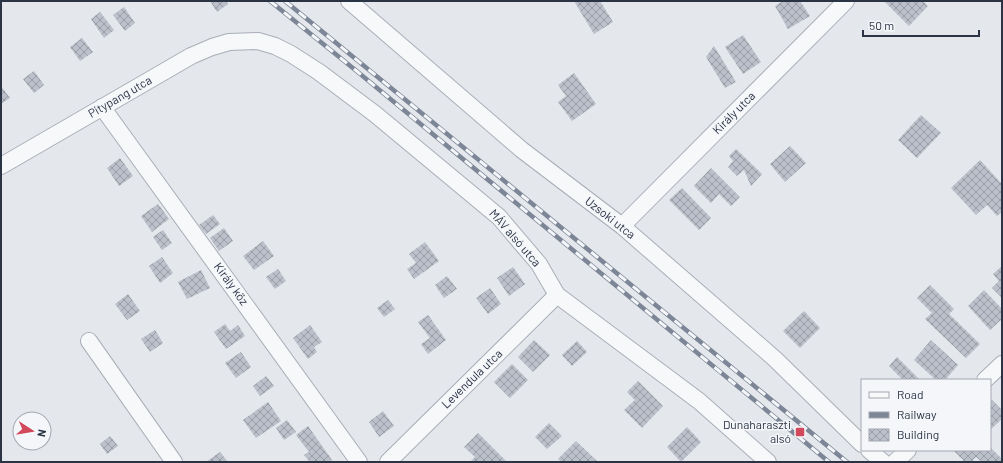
<svg xmlns="http://www.w3.org/2000/svg" width="1003" height="463" viewBox="0 0 1003 463" font-family="Barlow,sans-serif">
<defs>
<pattern id="building-cross-hatch" width="8" height="8" patternUnits="userSpaceOnUse"><rect width="8" height="8" fill="#bbc0ca"/><path d="M0 0l8 8M0 8l8-8" fill="none" stroke="#989da6"/></pattern>
</defs>
<rect width="100%" height="100%" fill="#e4e7ec"/>
<path fill="url(#building-cross-hatch)" d="M210 1H226L228 4 217 12Z
M574 1H600L613 22 594 34Z
M783 1H800L810 16 788 29 775 6Z
M884 1H923L928 6 909 26Z
M124 7 135 23 125 31 113 15Z
M100 12 114 30 104 38 91 19Z
M743 35 761 62 743 74 725 47Z
M82 38 93 52 80 61 70 47Z
M714 46 736 82 725 88 706 57Z
M34 71 44 85 34 93 23 79Z
M574 73 596 104 572 121 558 102 566 96 558 85Z
M1 86 10 98 1 104Z
M921 115 941 133 917 158 898 140Z
M790 146 806 163 785 182 770 164Z
M736 149 762 174 751 186 744 170 737 176 728 167 733 161 729 156Z
M120 158 133 176 119 186 107 168Z
M980 160 1002 184V212L997 216 987 205 976 215 951 188Z
M711 168 740 197 731 206 719 194 711 203 694 186Z
M682 188 711 218 699 230 669 200Z
M158 204 169 219 152 232 141 216Z
M213 215 220 224 206 234 199 225Z
M224 228 233 241 219 251 210 238Z
M163 230 172 243 162 250 153 237Z
M263 241 274 256 254 270 243 256Z
M425 242 439 261 414 279 407 269 416 263 409 254Z
M162 257 173 273 160 283 149 266Z
M1002 266V298L992 288 999 281 993 274Z
M513 267 525 284 509 296 497 278Z
M278 269 286 281 275 289 266 277Z
M201 270 210 288 187 299 178 282Z
M447 276 457 289 444 298 435 285Z
M930 285 954 309 949 314 980 344 966 358 925 319 932 313 917 298Z
M490 288 501 304 488 314 476 298Z
M984 290 1002 309V319L990 330 968 306Z
M128 294 140 311 127 320 115 304Z
M388 300 395 309 384 317 377 308Z
M804 311 820 328 800 348 783 331Z
M428 315 446 340 428 354 421 344 430 338 418 322Z
M225 324 230 331 238 325 245 336 226 349 214 332Z
M310 325 322 342 314 347 317 352 308 359 293 338Z
M155 330 163 343 150 352 141 339Z
M534 340 550 355 533 372 518 357Z
M931 340 958 365 945 380H936L914 360Z
M577 341 587 352 572 366 562 355Z
M241 352 251 367 236 378 225 363Z
M897 357 920 380H903L889 366Z
M512 364 528 380 510 398 494 382Z
M266 376 274 386 260 396 253 386Z
M638 381 663 406 642 428 624 410 635 400 627 392Z
M992 400 1002 410V419L990 430V402Z
M268 402 281 421 256 438 243 420Z
M383 411 394 426 379 437 369 422Z
M287 420 296 432 284 440 276 428Z
M549 423 562 436 547 449 535 437Z
M308 426 332 460 329 462H310L304 455 309 452 296 435Z
M687 427 701 442 681 462 667 447Z
M478 433 507 462H470L475 457 464 447Z
M110 436 118 446 107 454 100 444Z
M576 441 598 462H561L558 459Z
M990 447 1002 459V462H982L976 457 971 462H965L953 450H990Z
M220 452 228 462H206Z"/>
<g fill="none" stroke-linecap="round" stroke-linejoin="round">
<g stroke="#a9aeb7" stroke-width="18">
<path id="minor" d="M349 1 522 150 622 226 775 359 862 444
M102 107 359 462
M1 166 191 56 212 47 229 42 258 41 275 46 291 54 319 72 375 114 499 217 539 264 557 295 699 401 768 462
M622 226 846 1
M89 341 174 462
M985 380 1002 364
M869 450 883 462
M388 462 557 295
M895 462 908 450"/>
</g>
<use href="#minor" stroke="#f7f8fa" stroke-width="16"/>
<g stroke="#7d8696" stroke-width="4.5">
<path id="rail" d="M270 1 359 73 829 462
M285 1 847 462"/>
</g>
<use href="#rail" stroke="#f4f6f9" stroke-width="3" stroke-dasharray="9" stroke-linecap="butt"/>
</g>
<rect fill="#d1495b" stroke="#f4f6f9" stroke-width="1.5" x="795" y="427" width="10" height="10" rx="2"/>
<g text-anchor="middle" stroke-width="3" stroke-linejoin="round" paint-order="stroke">
<g font-size="12" fill="#2b3445" stroke="#f4f6f9">
<text transform="translate(120 97) rotate(-30)" y="4">Pitypang utca</text>
<text transform="translate(734 113) rotate(-45)" y="4">Király utca</text>
<text transform="translate(610 218) rotate(38)" y="4">Uzsoki utca</text>
<text transform="translate(515 238) rotate(49)" y="4">MÁV alsó utca</text>
<text transform="translate(231 284) rotate(54)" y="4">Király köz</text>
<text transform="translate(472 379) rotate(-44)" y="4">Levendula utca</text>
</g>
<g font-size="12" fill="#2b3445" stroke="#f4f6f9" text-anchor="end">
<text x="791" y="429">Dunaharaszti<tspan x="791" dy="14">alsó</tspan></text>
</g>
</g>
<rect width="1003" height="463" fill="none" stroke="#2b3445" stroke-width="4"/>
<rect x="861" y="379" width="130" height="72" fill="#f4f6f9" stroke="#a4a8b1"/>
<rect x="869" y="392" width="20" height="6" fill="#f7f8fa" stroke="#a4a8b1"/>
<text x="897" y="399" font-size="12" fill="#2b3445">Road</text>
<rect x="869" y="412" width="20" height="6" fill="#7d8696" stroke="#a4a8b1"/>
<text x="897" y="419" font-size="12" fill="#2b3445">Railway</text>
<rect x="869" y="429" width="20" height="12" fill="url(#building-cross-hatch)" stroke="#a4a8b1"/>
<text x="897" y="439" font-size="12" fill="#2b3445">Building</text>
<g transform="translate(32 431) rotate(102)"><circle r="19" fill="#f4f6f9" stroke="#a4a8b1"/>
<path d="M0-3L7 15L0 10L-7 15Z" fill="#d1495b"/>
<text y="-6" font-size="11" font-weight="bold" text-anchor="middle" fill="#2b3445">N</text>
</g>
<path d="M863 30v6h116v-6" fill="none" stroke="#2b3445" stroke-width="2"/>
<text x="869" y="30" font-size="12" fill="#2b3445" stroke="#f4f6f9" stroke-width="3" paint-order="stroke">50 m</text>
</svg>
